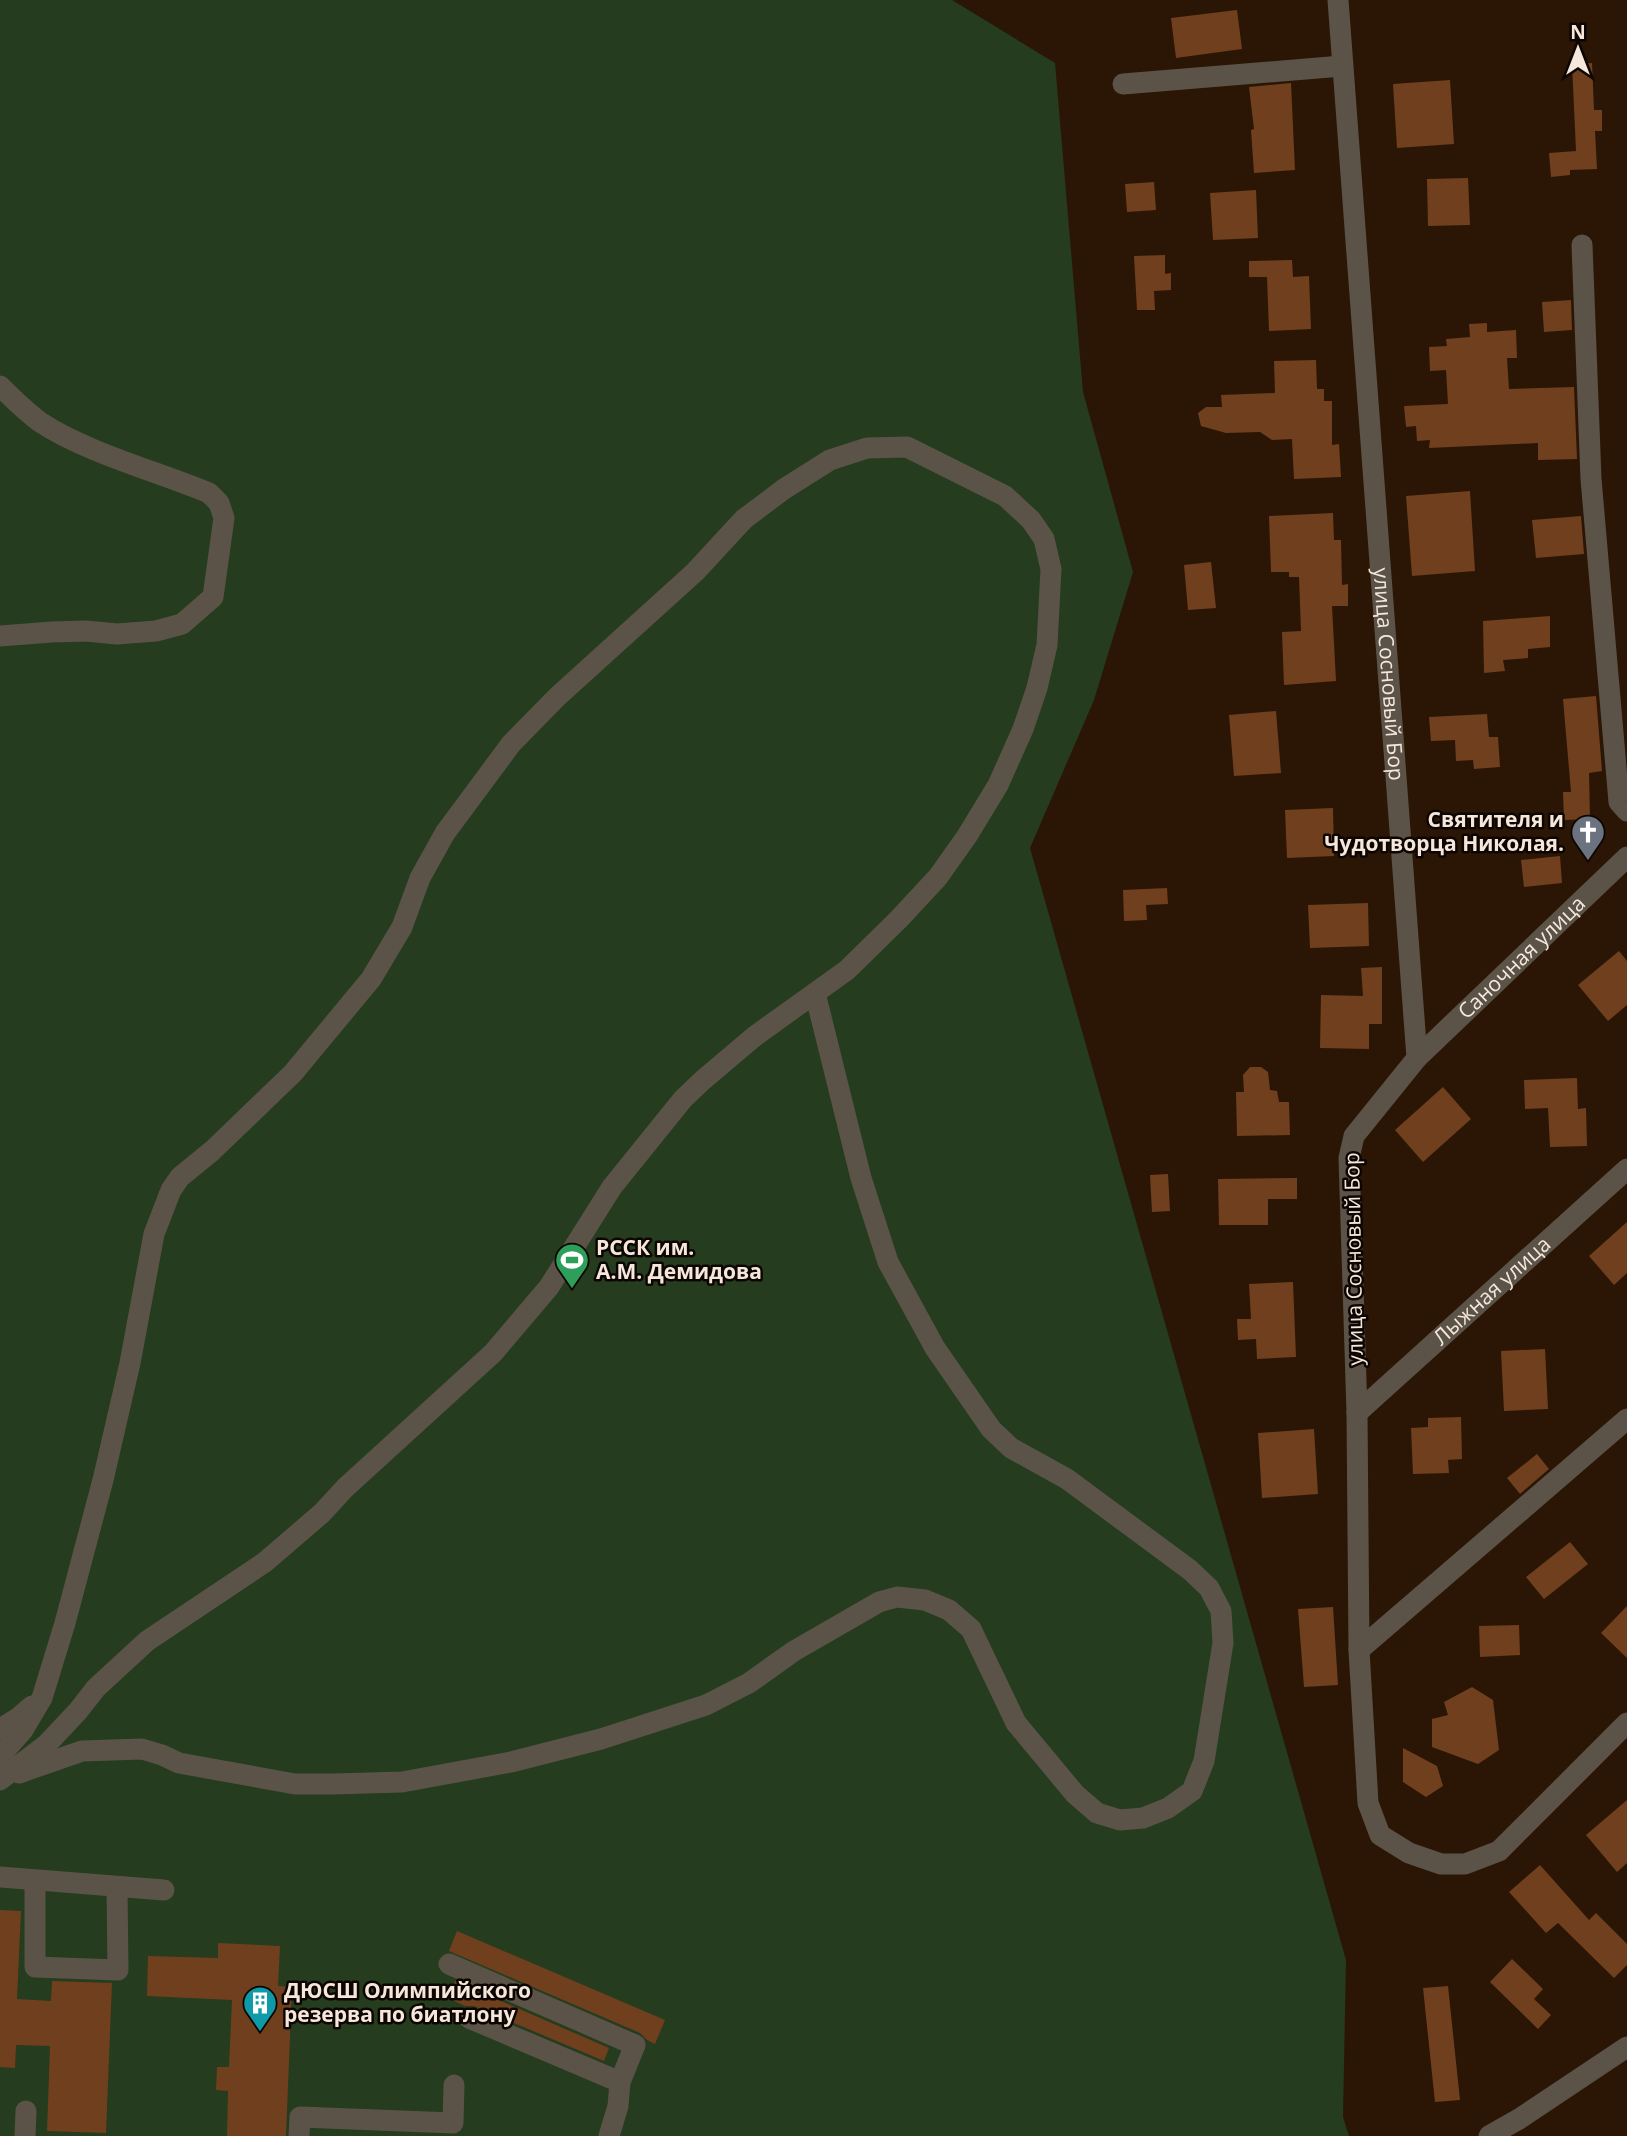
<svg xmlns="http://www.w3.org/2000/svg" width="1627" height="2136" viewBox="0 0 1627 2136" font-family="'Open Sans',sans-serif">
<rect width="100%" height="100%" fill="#2b1605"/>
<path fill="#253c1e" d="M0 0H952L1055 63 1083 392 1133 572 1094 700 1030 848 1346 1960 1343 2117 1349 2136H0Z"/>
<path fill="#703f1e" d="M1237 10 1242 49 1176 58 1171 18Z
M1592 63 1594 110H1602V131H1595L1597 169 1570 170V175L1551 177 1549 153 1576 151 1572 64Z
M1450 80 1454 144 1397 148 1393 84Z
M1291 83 1295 170 1254 173 1251 130 1254 129 1249 87Z
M1468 178 1470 225 1428 226 1427 179Z
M1154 182 1156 210 1127 212 1125 184Z
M1256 190 1258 238 1213 240 1210 193Z
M1165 255V274L1171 273V290L1154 291 1155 310H1137L1134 256Z
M1292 260 1293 277 1309 276 1311 329 1269 331 1267 277H1249V261Z
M1571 300 1572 330 1544 332 1542 302Z
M1487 323V332L1516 330 1517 358H1507L1509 389 1574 387 1577 459 1538 460V443L1429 448 1430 440 1417 441 1416 426 1406 427 1404 406 1448 404 1446 370 1430 371 1429 347 1447 346 1446 339 1470 337 1469 324Z
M1316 360 1317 389H1324V401H1332V445L1339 444 1341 477 1294 479 1292 439 1272 440 1260 432 1226 433 1201 426 1198 413 1206 407H1222L1221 395 1275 393 1274 361Z
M1470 491 1475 571 1412 576 1406 496Z
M1333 513 1334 540H1341L1342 585 1348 584V606H1332L1336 681 1284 685 1282 632 1301 631 1299 577H1289V572H1271L1269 516Z
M1581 516 1584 554 1536 558 1532 520Z
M1211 562 1216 608 1188 610 1184 565Z
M1550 616V647L1528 649V658L1503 660 1505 671 1484 673 1483 621Z
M1596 696 1602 771 1589 773 1590 819 1564 820 1563 792H1571L1563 699Z
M1276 711 1281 773 1234 776 1229 715Z
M1487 714 1489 737H1498L1500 767 1474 769 1473 760 1456 761 1455 740 1431 741 1429 717Z
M1333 808 1334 856 1287 858 1285 810Z
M1560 856 1562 883 1524 887 1521 860Z
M1167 888 1168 904 1146 905 1147 920 1124 921 1123 890Z
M1368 903 1369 946 1310 948 1308 905Z
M1619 951 1627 961V1005L1608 1021 1578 985Z
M1382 967V1024H1369V1049L1320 1048 1321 995 1363 996 1361 968Z
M1250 1067H1261L1268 1072 1270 1090 1277 1091 1279 1102H1289L1290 1135 1237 1136 1236 1092H1244L1243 1075Z
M1577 1078 1578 1109 1586 1108 1587 1146 1550 1147 1548 1108 1525 1109 1524 1080Z
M1443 1087 1471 1119 1423 1162 1395 1130Z
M1168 1174 1170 1211 1152 1212 1150 1175Z
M1297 1178V1199H1268V1225H1219L1218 1179Z
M1627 1222V1273L1614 1285 1589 1256Z
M1293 1282 1296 1357 1257 1359 1256 1339 1238 1340 1237 1319H1251L1249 1284Z
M1545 1349 1548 1409 1504 1411 1501 1351Z
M1461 1417 1462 1459 1448 1460 1449 1473 1413 1474 1411 1428 1428 1427V1418Z
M1314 1429 1318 1494 1262 1498 1258 1433Z
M1537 1454 1549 1469 1520 1494 1507 1478Z
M1570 1542 1588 1564 1544 1599 1526 1577Z
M1627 1606V1658L1601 1633Z
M1333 1607 1338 1685 1304 1687 1298 1609Z
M1519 1625 1520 1655 1480 1657 1479 1626Z
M1472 1687 1493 1700 1499 1750 1478 1764 1432 1747V1719L1448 1715 1444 1702Z
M1403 1748 1437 1766 1443 1786 1426 1797 1403 1782Z
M1627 1800V1863L1617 1872 1586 1835Z
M1540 1865 1589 1920 1596 1913 1627 1944V1965L1614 1978 1558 1923 1546 1933 1509 1892Z
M0 1910 21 1911 17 1999 51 2001 52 1981 112 1983 106 2133 47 2131 50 2046 16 2045 15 2068 0 2067Z
M457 1931 665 2020 655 2044 647 2040 640 2033 449 1951Z
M218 1943 280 1946 278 1986 292 1987 286 2136H227L228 2091 216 2090 217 2067H229L232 2000 147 1996 148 1956 218 1958Z
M1512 1959 1543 1989 1534 1999 1551 2015 1538 2029 1490 1982Z
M455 1981 609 2048 604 2061 474 2006H465L448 1998Z
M1448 1986 1460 2100 1435 2102 1423 1988Z"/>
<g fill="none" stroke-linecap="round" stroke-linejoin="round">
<g stroke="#5b5348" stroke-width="21">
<path id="s1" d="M1338 0 1417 1058 1354 1136 1349 1158 1357 1413 1359 1650 1368 1803 1380 1835 1409 1853 1441 1864H1465L1499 1851 1627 1723"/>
<path d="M1123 84 1342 66"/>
<path d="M1582 245 1591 479 1619 802 1627 811"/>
<path d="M0 386C13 399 25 411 40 422 87 453 156 471 209 493L219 503 224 518 213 597 182 624 156 631 117 634 86 631 52 632 0 636"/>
<path id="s2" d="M1417 1058 1627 857"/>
<path id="s3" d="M1357 1413 1627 1169"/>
<path d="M1359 1650 1627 1419"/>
<path d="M0 1729 18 1718 32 1706"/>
<path d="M0 1756 23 1730 42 1698 65 1623 103 1480 130 1363 154 1234 171 1190 180 1177 212 1151 293 1073 371 979 402 927 420 878 445 833 511 744 557 697 695 572 744 519 784 489 830 460 867 448 907 447 1005 496 1031 520 1044 539 1051 569 1047 645 1037 688 1023 729 998 785 967 836 938 877 899 919 847 970 755 1036 703 1080 683 1099 612 1187 549 1287 493 1353 345 1488 322 1513 265 1562 147 1641 96 1688 78 1711 47 1744 0 1780"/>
<path d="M19 1773 82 1751 142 1749 162 1755 179 1763 295 1784H333L402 1782 511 1762 601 1739 706 1705 749 1683 794 1651 879 1602 897 1597 925 1600 949 1610 971 1629 1016 1723 1075 1794 1097 1813 1120 1820 1143 1818 1168 1808 1192 1791 1204 1761 1223 1643 1221 1611 1209 1588 1190 1570 1067 1479 1011 1448 991 1429 935 1348 888 1262 861 1178 815 993"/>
<path d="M0 1877 164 1890"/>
<path d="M35 1881V1967L118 1970 117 1887"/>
<path d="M449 1964 635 2045 620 2082 618 2106 609 2136"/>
<path d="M469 2018 620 2082"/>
<path d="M25 2136 26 2111"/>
<path d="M299 2136 300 2117 453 2123 454 2085"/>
<path d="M1489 2136 1519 2119 1627 2047"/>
</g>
</g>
<defs>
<g id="church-pin" transform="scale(1.75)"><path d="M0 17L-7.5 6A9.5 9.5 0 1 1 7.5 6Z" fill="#6b7280" stroke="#0d0501"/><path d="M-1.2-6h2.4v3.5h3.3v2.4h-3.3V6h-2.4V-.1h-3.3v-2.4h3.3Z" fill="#fff"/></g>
<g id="stadium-pin" transform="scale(1.75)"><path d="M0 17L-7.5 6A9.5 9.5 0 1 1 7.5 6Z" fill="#2e9e5b" stroke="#0d0501"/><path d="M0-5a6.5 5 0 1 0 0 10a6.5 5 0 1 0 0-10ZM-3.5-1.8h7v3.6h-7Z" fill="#fff"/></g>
<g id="building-pin" transform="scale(1.75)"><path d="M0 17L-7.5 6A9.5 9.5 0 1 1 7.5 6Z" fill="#0f9aa8" stroke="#0d0501"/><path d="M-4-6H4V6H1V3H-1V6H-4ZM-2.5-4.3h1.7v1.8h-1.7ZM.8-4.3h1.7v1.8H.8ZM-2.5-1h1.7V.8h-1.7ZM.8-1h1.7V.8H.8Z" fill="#fff"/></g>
</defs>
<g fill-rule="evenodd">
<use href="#church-pin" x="1588" y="832"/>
<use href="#stadium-pin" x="572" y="1260"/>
<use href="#building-pin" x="260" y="2003"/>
</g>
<g text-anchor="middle" stroke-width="5" stroke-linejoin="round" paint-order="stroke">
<g font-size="21" fill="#f6e7dc" stroke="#0d0501">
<text dy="7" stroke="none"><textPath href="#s1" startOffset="676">улица Сосновый Бор</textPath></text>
<text dy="7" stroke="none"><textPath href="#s2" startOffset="145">Саночная улица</textPath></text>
<text transform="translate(1354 1259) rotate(-91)" y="7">улица Сосновый Бор</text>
<text dy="7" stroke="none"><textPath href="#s3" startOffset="182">Лыжная улица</textPath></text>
</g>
<g font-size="21" font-weight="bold" fill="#f6e7dc" stroke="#0d0501" text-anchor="start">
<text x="1564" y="827" text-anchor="end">Святителя и<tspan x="1564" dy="24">Чудотворца Николая.</tspan></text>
<text x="596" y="1255">РССК им.<tspan x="596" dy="24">А.М. Демидова</tspan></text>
<text x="284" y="1998">ДЮСШ Олимпийского<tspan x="284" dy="24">резерва по биатлону</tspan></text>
</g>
</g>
<g transform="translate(1578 49)" stroke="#0d0501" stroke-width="5" paint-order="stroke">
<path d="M0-5L12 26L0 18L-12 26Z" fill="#f6e7dc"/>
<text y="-10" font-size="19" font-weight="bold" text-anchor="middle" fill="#f6e7dc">N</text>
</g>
</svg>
